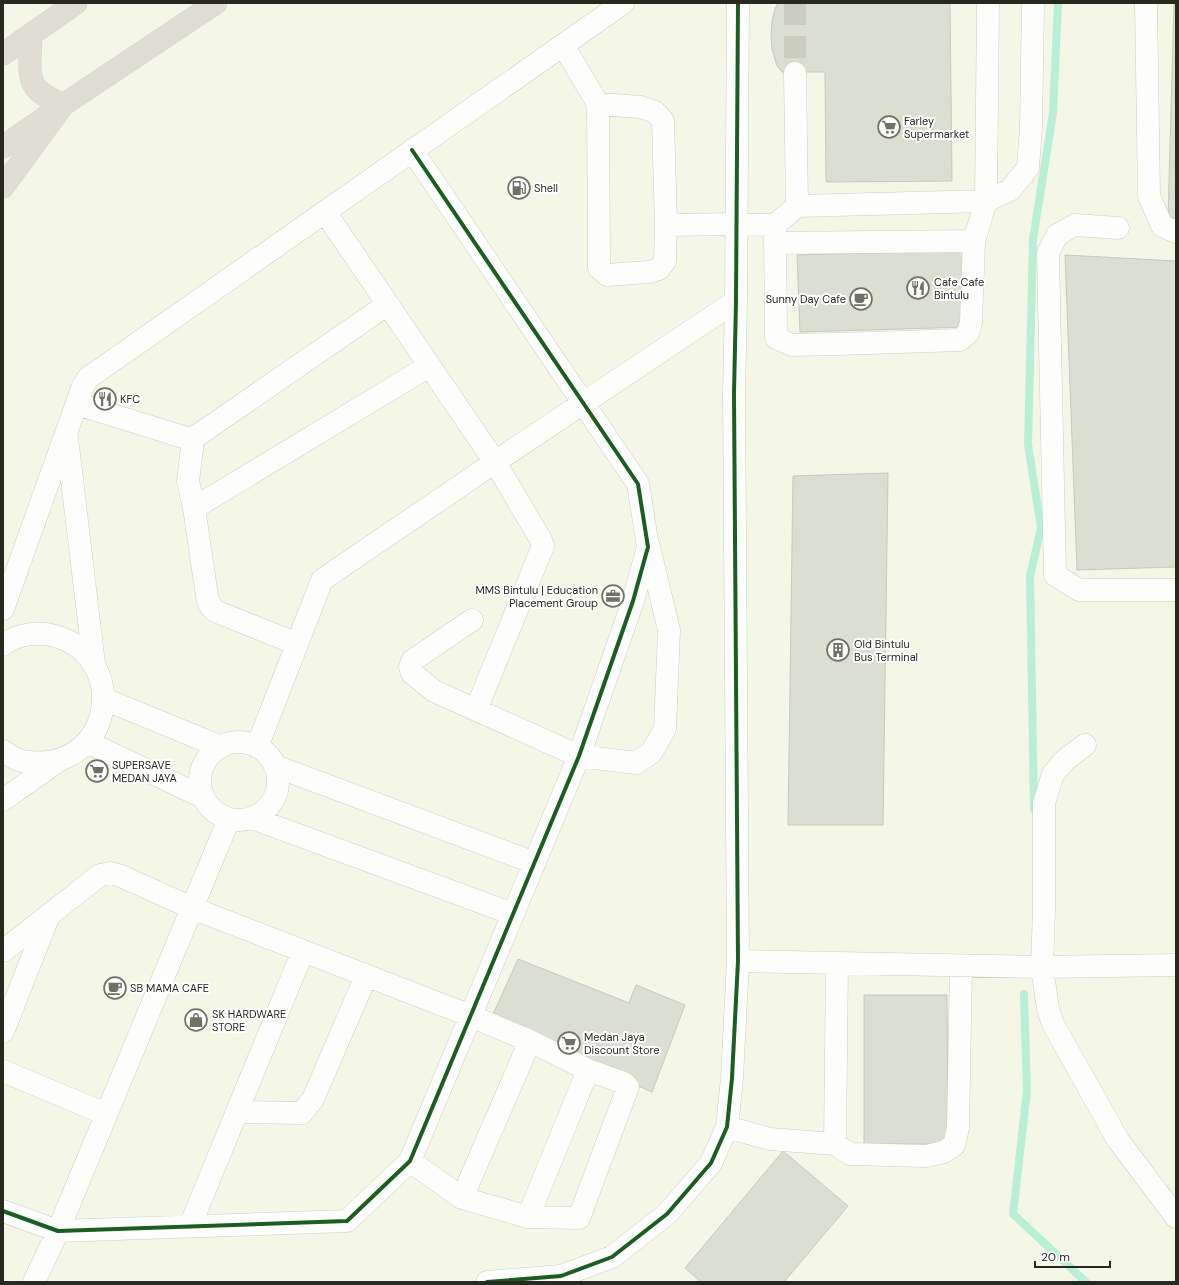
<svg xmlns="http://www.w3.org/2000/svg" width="1179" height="1285" viewBox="0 0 1179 1285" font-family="'DM Sans',sans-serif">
<rect width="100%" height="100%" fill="#f4f7e6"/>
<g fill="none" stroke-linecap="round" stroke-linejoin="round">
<path stroke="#b9eed7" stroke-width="8" d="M1034 809 1030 576 1041 528 1028 444 1033 239 1053 113 1058 3
M1024 994 1027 1091 1013 1214 1086 1282"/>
</g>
<path fill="#dadfd2" stroke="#c6cabf" d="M778 3H950L952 181 826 182 825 72H782L777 66 772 49 771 35 772 21 775 9Z
M1174 3H1176V218H1168Z
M966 250 969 327 800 332 797 255Z
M1065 255 1176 261V567L1077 570Z
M888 473 883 825H788L793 476Z
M518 959 629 1003 636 985 685 1005 652 1092 490 1021Z
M864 995H947L948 1144H864Z
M783 1151 848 1206 784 1282H701L685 1268Z"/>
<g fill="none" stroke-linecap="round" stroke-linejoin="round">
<path stroke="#cbcebe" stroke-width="22" stroke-dasharray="22 11" stroke-linecap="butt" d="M795 3V73"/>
<g stroke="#cccfc2" stroke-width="23">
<path id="minor" d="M1146 3 1149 196 1162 226 1176 232
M563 45 598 104 641 107 655 112 663 121 666 225 665 261 659 269 649 272 607 275 599 268 598 104
M795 73 797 206
M325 212 495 462 541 540 543 546 476 710
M666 225 737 224 775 225 797 206 986 201 1010 190 1028 168 1031 128 1033 3
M775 225 776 338 792 345 838 344 960 340 968 333 971 323 974 241 986 201 988 3
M1118 228 1075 225 1057 235 1048 253 1055 575 1079 590H1176
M775 243 974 241
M77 404 193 440
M67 438 94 664
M194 508 429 366
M3 609 83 386 88 378 623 3
M472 620 412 661 410 667 412 673 434 691 579 756 636 763 651 753 665 729 669 630 649 547
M297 644 215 611 209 604 207 596 194 508 188 481 193 440 198 435 388 304
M3 645C17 634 38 631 55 636 122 654 118 751 49 762 38 763 26 763 16 759 12 757 7 754 3 751
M104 699 221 747
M87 742 203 797
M200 781a39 39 0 1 1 78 0a39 39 0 1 1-78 0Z
M1085 745 1065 760 1053 774 1044 803V909L1042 967 1048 1009 1053 1024 1118 1140 1176 1217
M257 747 322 580 495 462 736 301
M275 766 535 863
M3 800 58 761
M252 818 513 914
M3 951 100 875 111 873 121 876 192 908 471 1016 530 1041 588 1070 624 1083 628 1087 579 1218 528 1217 462 1198 410 1161
M738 961 1042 967 1176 965
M3 1032 49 915
M3 1071 106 1114
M237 1112 302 1113 313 1099 366 976
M727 1127 770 1139 835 1144 850 1154 926 1156 944 1152 954 1145 958 1128 961 966
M835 1144 837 963
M462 1198 530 1041
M3 1211 58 1231 347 1221 410 1161 579 756 633 601 648 547 638 484 412 150
M528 1217 588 1070
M190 1226 303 951
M34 1282 58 1231 229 819
M487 1282 561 1276 612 1257 667 1214 711 1163 727 1127 732 1078 738 961 734 393 736 301 738 3"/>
</g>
<g stroke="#d4d5cd" stroke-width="23">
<path id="major" d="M3 54 76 3
M3 147 63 105C54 100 40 95 34 85 27 74 31 48 31 35
M3 187 63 105 216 3"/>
</g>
<use href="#minor" stroke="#fdfefb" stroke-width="22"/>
<use href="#major" stroke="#e0ded3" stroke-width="22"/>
<g stroke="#fff" stroke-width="6">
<path id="cycleway" d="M3 1211 58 1231 347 1221 410 1161 579 756 633 601 648 547 638 484 412 150
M487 1282 561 1276 612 1257 667 1214 711 1163 727 1127 732 1078 738 961 734 393 736 301 738 3"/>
</g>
<use href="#cycleway" stroke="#1b5e20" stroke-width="4"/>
</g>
<defs>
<g id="supermarket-ring" transform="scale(1.15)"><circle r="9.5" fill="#fff" stroke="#6f7164" stroke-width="1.5"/><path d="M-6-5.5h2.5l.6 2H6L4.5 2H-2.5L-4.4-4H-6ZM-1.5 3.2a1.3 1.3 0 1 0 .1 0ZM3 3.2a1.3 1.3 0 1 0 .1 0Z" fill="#6f7164"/></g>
<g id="fuel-ring" transform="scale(1.15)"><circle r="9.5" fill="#fff" stroke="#6f7164" stroke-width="1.5"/><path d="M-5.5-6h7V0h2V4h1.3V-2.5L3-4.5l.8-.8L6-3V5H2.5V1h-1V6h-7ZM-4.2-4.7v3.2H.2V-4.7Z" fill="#6f7164"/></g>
<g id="restaurant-ring" transform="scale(1.15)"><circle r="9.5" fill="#fff" stroke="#6f7164" stroke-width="1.5"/><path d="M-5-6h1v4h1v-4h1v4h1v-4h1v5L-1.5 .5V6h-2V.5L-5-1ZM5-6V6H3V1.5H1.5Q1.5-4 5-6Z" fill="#6f7164"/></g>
<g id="cafe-ring" transform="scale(1.15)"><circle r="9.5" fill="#fff" stroke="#6f7164" stroke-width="1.5"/><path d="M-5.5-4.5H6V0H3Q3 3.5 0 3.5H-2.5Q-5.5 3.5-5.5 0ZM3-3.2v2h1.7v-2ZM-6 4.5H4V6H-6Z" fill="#6f7164"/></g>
<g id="office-ring" transform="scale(1.15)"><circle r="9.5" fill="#fff" stroke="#6f7164" stroke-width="1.5"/><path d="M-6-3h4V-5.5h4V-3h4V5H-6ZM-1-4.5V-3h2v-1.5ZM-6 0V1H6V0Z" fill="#6f7164"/></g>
<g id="building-ring" transform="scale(1.15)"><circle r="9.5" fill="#fff" stroke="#6f7164" stroke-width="1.5"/><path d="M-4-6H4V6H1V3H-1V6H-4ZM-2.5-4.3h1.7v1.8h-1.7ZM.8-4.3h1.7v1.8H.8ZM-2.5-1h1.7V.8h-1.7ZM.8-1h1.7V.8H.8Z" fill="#6f7164"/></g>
<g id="shop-ring" transform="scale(1.15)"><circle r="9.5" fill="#fff" stroke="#6f7164" stroke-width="1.5"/><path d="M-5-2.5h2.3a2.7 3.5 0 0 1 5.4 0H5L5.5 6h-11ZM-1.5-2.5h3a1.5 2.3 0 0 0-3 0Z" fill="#6f7164"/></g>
</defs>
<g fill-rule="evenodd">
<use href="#supermarket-ring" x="889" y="127"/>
<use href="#fuel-ring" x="519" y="188"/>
<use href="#restaurant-ring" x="918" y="288"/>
<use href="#cafe-ring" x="861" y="299"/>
<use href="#restaurant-ring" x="105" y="399"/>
<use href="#office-ring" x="613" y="596"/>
<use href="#building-ring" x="838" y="650"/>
<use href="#supermarket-ring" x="97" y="771"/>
<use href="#cafe-ring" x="115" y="988"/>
<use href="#shop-ring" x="196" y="1020"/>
<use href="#supermarket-ring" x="569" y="1043"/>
</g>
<g text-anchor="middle" stroke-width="4" stroke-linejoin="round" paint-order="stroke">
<g font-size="11" fill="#28291e" stroke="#fff" text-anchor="start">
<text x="904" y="125">Farley<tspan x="904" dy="13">Supermarket</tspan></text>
<text x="534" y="192">Shell</text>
<text x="934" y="286">Cafe Cafe<tspan x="934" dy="13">Bintulu</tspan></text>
<text x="846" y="303" text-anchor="end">Sunny Day Cafe</text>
<text x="120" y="403">KFC</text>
<text x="598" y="594" text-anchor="end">MMS Bintulu | Education<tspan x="598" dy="13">Placement Group</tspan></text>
<text x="854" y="648">Old Bintulu<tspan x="854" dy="13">Bus Terminal</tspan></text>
<text x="112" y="769">SUPERSAVE<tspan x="112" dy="13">MEDAN JAYA</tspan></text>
<text x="130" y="992">SB MAMA CAFE</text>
<text x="212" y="1018">SK HARDWARE<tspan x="212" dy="13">STORE</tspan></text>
<text x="584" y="1041">Medan Jaya<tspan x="584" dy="13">Discount Store</tspan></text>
</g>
</g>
<rect width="1179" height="1285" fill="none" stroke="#28291e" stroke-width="8"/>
<path d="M1035 1261v6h75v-6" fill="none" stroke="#28291e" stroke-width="2"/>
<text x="1041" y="1261" font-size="12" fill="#28291e" stroke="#ffffff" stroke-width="3" paint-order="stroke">20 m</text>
</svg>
